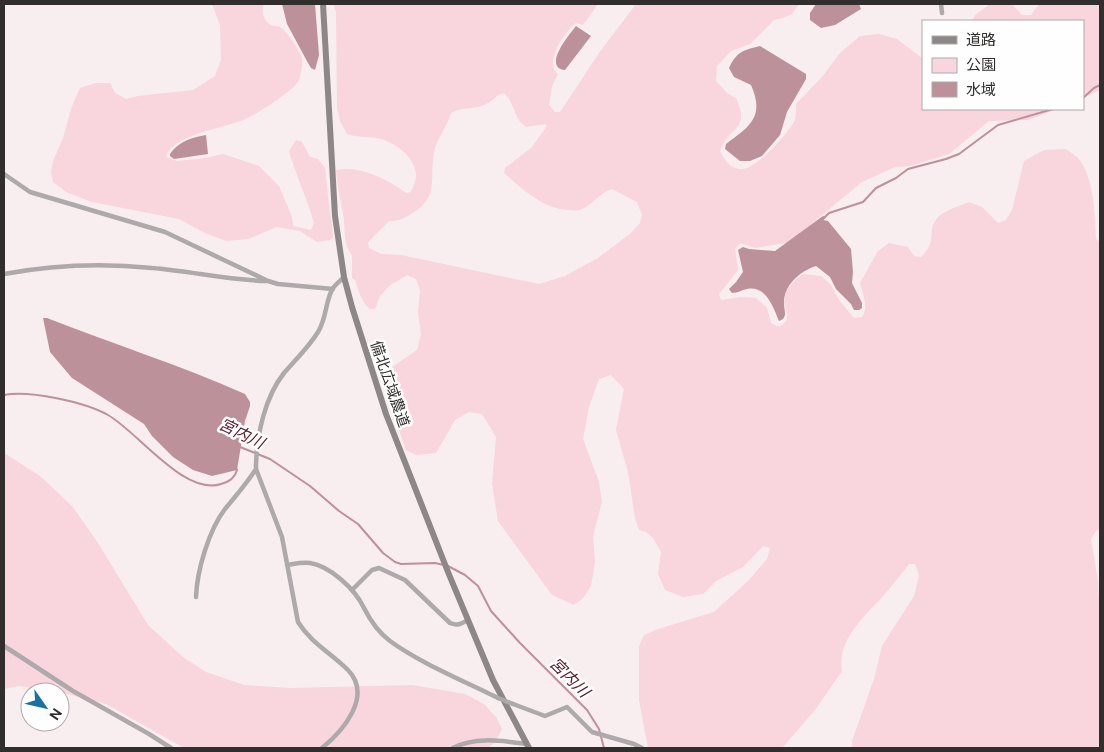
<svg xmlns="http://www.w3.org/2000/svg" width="1104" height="752" viewBox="0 0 1104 752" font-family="'DM Sans','Noto Sans JP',sans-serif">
<rect width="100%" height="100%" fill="#f8edef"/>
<path fill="#f9d5dd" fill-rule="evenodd" d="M212 4H264C261 13 263 22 273 26 275 26 278 26 280 27 286 30 300 51 302 58 303 63 301 73 300 77 298 85 288 92 282 96 270 105 257 114 243 120 224 128 171 135 166 157L177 161 205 158 223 154 259 166 279 186 292 217 293 226 311 230 314 223C307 198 296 176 289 151L296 140 302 142 310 157 318 159 325 168 330 214 332 223 333 238 330 240 317 242 300 231 277 227 248 239 226 241 205 233 179 219 92 202 66 192 53 182 51 172 53 161 63 138 72 106 80 88 96 83H110L115 93 126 99 138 96 193 90 215 76 221 60 220 25Z
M333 4H598L583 25 576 23C565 31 543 63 558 74L552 86 549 105 555 112H560L599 53 636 4H799L792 14 783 18 774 20 750 44 731 51 717 66 716 81 727 93 736 98C751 131 729 125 720 151 724 159 730 169 740 169 755 171 789 133 795 120 796 116 796 109 796 104L822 77 840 53 860 36 879 34 897 39 923 59V109H1057L1028 120 989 121 949 154 910 166 895 167 862 182 823 214 792 242 755 248 740 243 735 249 738 270 719 294 721 300 740 297 756 298 767 308 771 323 779 327C796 317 781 309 785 296 788 286 795 280 803 274L821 276 831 285 839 300 854 318 862 317C869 307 863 295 860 283L878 251 889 243 908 247 914 256 921 257C937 243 928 231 935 221 942 210 958 207 969 202L982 207 998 223 1006 220 1012 210 1024 161 1044 150 1066 149C1070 152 1075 155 1078 158 1094 176 1095 217 1096 239L1100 242V529L1096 531 1091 539 1098 581 1100 620V748H852V741L874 679 882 646 914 596 919 576 915 564H909C901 574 893 585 884 595 866 615 836 640 842 671L815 710 782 748H648L639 700V646L644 635 658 629 714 612 749 580 767 559 770 548 763 546 743 567 716 581 703 594 683 597 665 590 658 574 661 552 653 538 646 532 639 530 635 518 628 472 616 430 624 389 611 375 599 379 589 407 583 439 599 482 602 502 593 536 595 562 591 586 583 598 574 605 552 595 498 521 492 484 496 437 482 414 469 412 455 420 436 453 416 455 406 450 386 393 382 374 417 350 421 335 418 312 420 291 416 279 407 275 389 286 380 296 375 309H370C362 303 358 290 355 280L352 278V255C342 243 346 228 343 213 340 198 337 185 336 170 360 165 387 179 406 193L411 192C413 186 417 179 416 173 414 157 396 143 381 139 370 136 358 138 347 134L340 121 337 107 336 12ZM503 93C515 100 512 117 526 127 533 125 538 126 545 124L547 126 532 147 505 168 504 173C523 189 542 208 568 210 572 210 576 211 580 210 593 205 599 193 612 189L637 202 642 215 640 223 631 233 598 258 565 276 539 284 401 255 381 254 369 248 368 242 389 221C398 221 403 219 411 214 440 197 429 180 434 152 437 138 447 127 451 113 463 106 475 110 486 104 493 101 496 95 503 93Z
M990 4H1012L1022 15H1031L1039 4H1100V90L1083 98V21H972L975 15Z
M4 453 40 476 72 506 98 543 148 625 183 657 206 672 244 685 291 688 412 685 465 694 484 704 496 717 502 729 495 742 488 748H184L106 704 60 692 19 686 4 689Z"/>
<path fill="#bd919a" d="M282 4H315L319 55 315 70 311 68 308 63 287 24Z
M816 4H859L861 9 835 25 821 28 810 20V13Z
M576 26 591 36 565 70C542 67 569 35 576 26Z
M760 46 806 74V79L787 112 780 135 762 156 750 161H740L725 149 726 144C750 126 765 117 751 85L734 77 729 68C737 51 744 50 760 46Z
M206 135 208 154 174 159 170 156V154C178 142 192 137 206 135Z
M823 216 826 217 823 220 828 221 851 249 853 272 852 283 862 303V308L859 310H854L851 304 836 289 830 277 816 266C800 271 783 286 784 304 784 310 787 314 783 319L779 321C773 307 766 285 747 289 741 290 738 293 732 293L729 289 736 282 743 272 738 250 743 247 749 249 775 251Z
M43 318H47C113 344 180 365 245 394L250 402V406L245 421 237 470 212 476 193 470 173 457 152 436 144 424 72 378 50 352Z"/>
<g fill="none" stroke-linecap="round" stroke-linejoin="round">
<path stroke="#bd919a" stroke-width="2" d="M1083 98 1094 88 1100 85
M822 220 829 213 863 202 876 188 896 178 908 169 946 159 959 154 998 125 1053 109
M4 395C29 390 85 402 108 415 138 432 184 496 221 484 229 482 235 478 237 470L236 468
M240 447 270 459 310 486 339 511 358 524 383 553 395 562 401 564 435 563 444 565
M448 566 465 575 478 586 491 611 520 643 587 710 599 729 604 748"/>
<path stroke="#aea9aa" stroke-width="4.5" d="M941 4 942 13
M4 174 30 192 165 232 268 281 278 284 333 289
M4 274C52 265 103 263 152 268 190 271 227 280 266 281
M287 565C294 564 302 562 310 563 330 566 355 589 364 608 370 620 378 632 390 641 420 663 464 681 498 698
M352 590 372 570 379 568 405 580 450 623C458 626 461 624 468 620
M196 597C197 570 209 530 225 509 236 496 247 483 256 469
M4 646 73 691 149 734 171 748
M513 704 545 716 567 707 592 732 634 744 642 748
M322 748C343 731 373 696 348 670 331 653 311 643 298 622L282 537 256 469V464C257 434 265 397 284 373 296 359 309 347 318 332 327 318 325 301 333 288 336 284 340 281 344 277
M453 748C475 736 503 741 527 744"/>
<path stroke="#8d8788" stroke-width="6" d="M323 4 335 216 344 277 352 307 386 414 448 572 493 680 529 748"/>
<path stroke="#aea9aa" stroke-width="4.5" d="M498 698 513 704"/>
</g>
<g text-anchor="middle" stroke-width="5" stroke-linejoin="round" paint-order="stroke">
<g font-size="15" fill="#322e2e" stroke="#fefefe">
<text transform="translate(390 384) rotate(71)" y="5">備北広域農道</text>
</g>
<g font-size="16" font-style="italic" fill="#582031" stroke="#fefefe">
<text transform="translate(242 433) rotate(26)" y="6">宮内川</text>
<text transform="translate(570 677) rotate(45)" y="6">宮内川</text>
</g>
</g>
<rect width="1104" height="752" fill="none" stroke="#322e2e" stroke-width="10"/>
<rect x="922" y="20" width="162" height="90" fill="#fefefe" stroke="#acabab"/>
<rect x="932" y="36" width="25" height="8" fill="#8d8788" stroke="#acabab"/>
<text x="966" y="45" font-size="15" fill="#322e2e">道路</text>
<rect x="932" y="58" width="25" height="15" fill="#f9d5dd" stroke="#acabab"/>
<text x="966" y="70" font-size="15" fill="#322e2e">公園</text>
<rect x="932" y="82" width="25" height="15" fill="#bd919a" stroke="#acabab"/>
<text x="966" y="95" font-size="15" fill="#322e2e">水域</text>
<g transform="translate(45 707) rotate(124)"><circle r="24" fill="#fefefe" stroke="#acabab"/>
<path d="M0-4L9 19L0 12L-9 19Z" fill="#1872a1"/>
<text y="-8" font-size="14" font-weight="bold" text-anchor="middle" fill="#322e2e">N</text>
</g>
</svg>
